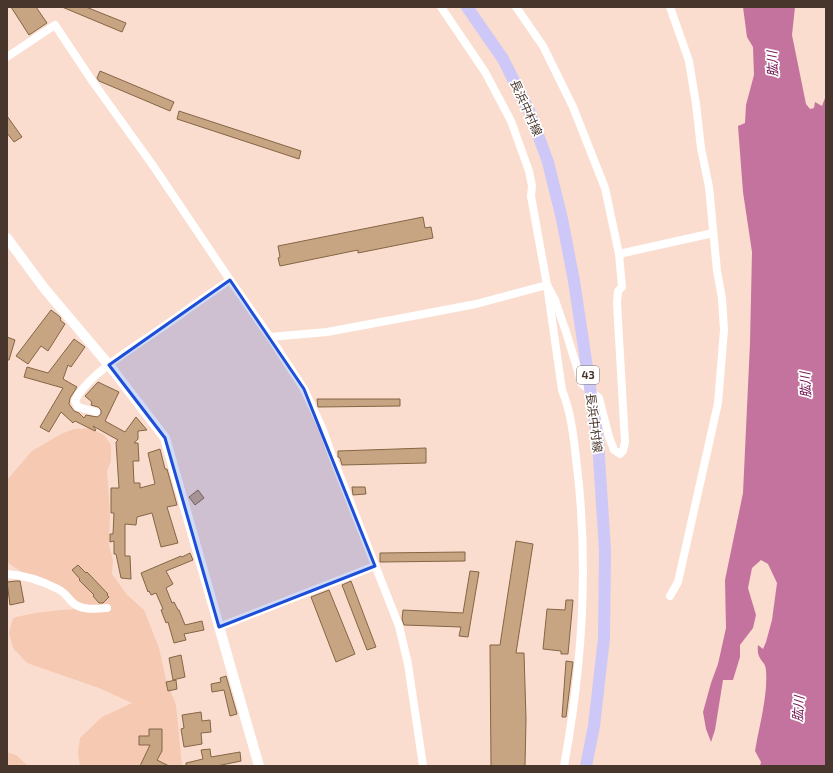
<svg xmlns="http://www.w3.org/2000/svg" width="833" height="773" viewBox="0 0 833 773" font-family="'Exo 2','Noto Sans JP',sans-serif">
<rect width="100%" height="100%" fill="#faddcf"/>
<path fill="#f6c9b3" d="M90 428 104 435 111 445V461L107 471 110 514 109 545 113 560 112 574 127 595 144 610 159 648 166 680 176 705 182 766H80L78 753 80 738 102 717 132 703 99 688 27 663 13 648 9 633 13 618C34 612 56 610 79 609L41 578 20 571 7 562V480L32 451 61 434 74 429Z
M7 752 16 755 28 766H7Z"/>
<path fill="#c4739e" d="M743 7H795L792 35 806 104 810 109 814 108 815 102 822 106 825 98 826 100V766H760L761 762 755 751C759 726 768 696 766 671 766 660 756 661 758 645L763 649 766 642 772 620 777 583 768 564 761 560 752 568 748 588 756 615 753 628 740 645V657L733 680H723L715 730 711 742 706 729 703 712 711 683 718 664 726 628 725 580 743 493 750 343 752 252 743 192 738 126 745 123 746 105 754 75 753 47 747 37Z"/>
<path fill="#c7a582" stroke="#846544" d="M11 7H36L47 23 29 35Z
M62 7H86L126 23 122 32Z
M100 71 174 102 170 111 99 81 97 78Z
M179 111 301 151 299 159 177 119Z
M7 116 22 137 14 142 7 133Z
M423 217 425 228 431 227 433 238 358 253V250L280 266 278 258 280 257 278 246Z
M51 310 59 316 61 318 60 320 65 324 48 351 41 346 28 364 16 356Z
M7 337 15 340 9 360H7Z
M74 339 85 347 71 367 68 365 63 379 77 387 70 398 69 404 74 411 79 413 84 418 86 415 97 417 101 414V410L98 407 91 405 92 402 85 396 98 382 119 392 105 421 125 432 136 417 147 430 138 431V439L134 443H138L139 461H133L134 483H140V488L155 484 148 453 160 449 165 469H167L177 505 167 507 178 543 161 547 152 513 137 517 136 525 125 524V556H130L131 579 121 578 116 554H114V541L110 542V534H113L114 513H111V488H119L116 442 118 440 93 426 96 430 95 431 75 421 73 423 61 412 49 432 40 427 63 388 24 377 27 367 48 373Z
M317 399H400V406L318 407Z
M426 448V463L342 465 340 458 338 457V451Z
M352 487H365L366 494 353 495Z
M198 490 204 498 195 505 189 497Z
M516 541 533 544 516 653H524L526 719 525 766H491L490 645H500Z
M465 552V561L380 562V553Z
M190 553 193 560 166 571 173 584 166 588 172 603 174 602 178 610H179L185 625 202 621 204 630 184 634 186 640 174 643 168 622 166 623 161 610 163 609 156 593 151 595 149 591 148 592 141 573 181 556 182 557Z
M78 565 86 573 87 572 108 594 107 595 109 597 103 603H99L93 596 94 595 79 580 80 579 72 570Z
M470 571 479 572 468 637 459 636 461 627 404 625 402 619 403 610 463 613Z
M16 581H20L24 602 10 605 7 582Z
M351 581 376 647 367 650 342 585Z
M329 590 355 654 336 662 311 597Z
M566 600H573L568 654H561V651L543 649 547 609 565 610Z
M181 655 185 677 173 680 169 658Z
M566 661 573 662 566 717H562Z
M226 676 237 714 230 716 224 690 212 692 211 684 221 682 220 678Z
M176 680 177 689 168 691 166 682Z
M201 712 202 721 210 720 211 732 201 733 202 744 184 747 181 729 184 728 182 715Z
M149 729H162V751L157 760 169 766H140L150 745H139V736H149Z
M210 749 211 757 240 752 241 761 217 766H186V763L203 759 201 750Z"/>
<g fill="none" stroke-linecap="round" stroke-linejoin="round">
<path stroke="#fff" stroke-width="8" d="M441 7 485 72 511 121 529 171 532 186 531 196 547 285 562 390C572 415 574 441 577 467 589 567 582 668 564 766
M670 7 689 61 696 104 701 148 709 187 717 271 722 298 724 330 718 403 678 582 670 596
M7 57 55 25 93 82 154 167 230 280 270 337 304 389 323 430 331 453 399 626 408 664 423 766
M619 254 713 233
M270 337 327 332 413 316 476 304 547 285 555 300 566 332 582 384 599 398 609 437 614 450 620 454 623 451 625 442 617 303 618 291 622 287 619 254 605 188 573 107 543 46 516 7
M96 412 78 407 75 401C85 376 137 345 160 329 183 313 206 296 230 280
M7 574C25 575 42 581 58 589 64 592 67 596 71 601 80 611 96 609 107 608
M219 627 375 566"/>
<path stroke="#fff" stroke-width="10" d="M7 238 44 288 109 365 165 438 259 766"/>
<path stroke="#cdc8f7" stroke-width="12" d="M467 7 503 59 530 113 548 162 562 219 574 281 598 441 605 551 604 638 594 726 586 766"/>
</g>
<path fill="#1d4ed8" fill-opacity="0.2" stroke="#1d4ed8" stroke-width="3" stroke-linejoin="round" d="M230 280 304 389 375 566 219 627 165 438 109 365Z"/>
<g text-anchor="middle" stroke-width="3.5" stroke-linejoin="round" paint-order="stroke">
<rect fill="#fff" stroke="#7f726b" stroke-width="1" x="577" y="366" width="22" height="18" rx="3"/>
<g font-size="11" font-weight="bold" fill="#48362c">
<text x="588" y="379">43</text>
</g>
<g font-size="12" fill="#48362c" stroke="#fff">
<text transform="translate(526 108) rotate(66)" y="4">長浜中村線</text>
<text transform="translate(594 423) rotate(83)" y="4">長浜中村線</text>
</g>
<g font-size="13" font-style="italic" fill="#72104e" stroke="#fff">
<text transform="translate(772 64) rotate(-92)" y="5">肱川</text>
<text transform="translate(805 385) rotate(-92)" y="5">肱川</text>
<text transform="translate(798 709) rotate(-86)" y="5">肱川</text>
</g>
</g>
<rect width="833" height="773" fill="none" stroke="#48362c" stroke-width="16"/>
</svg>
